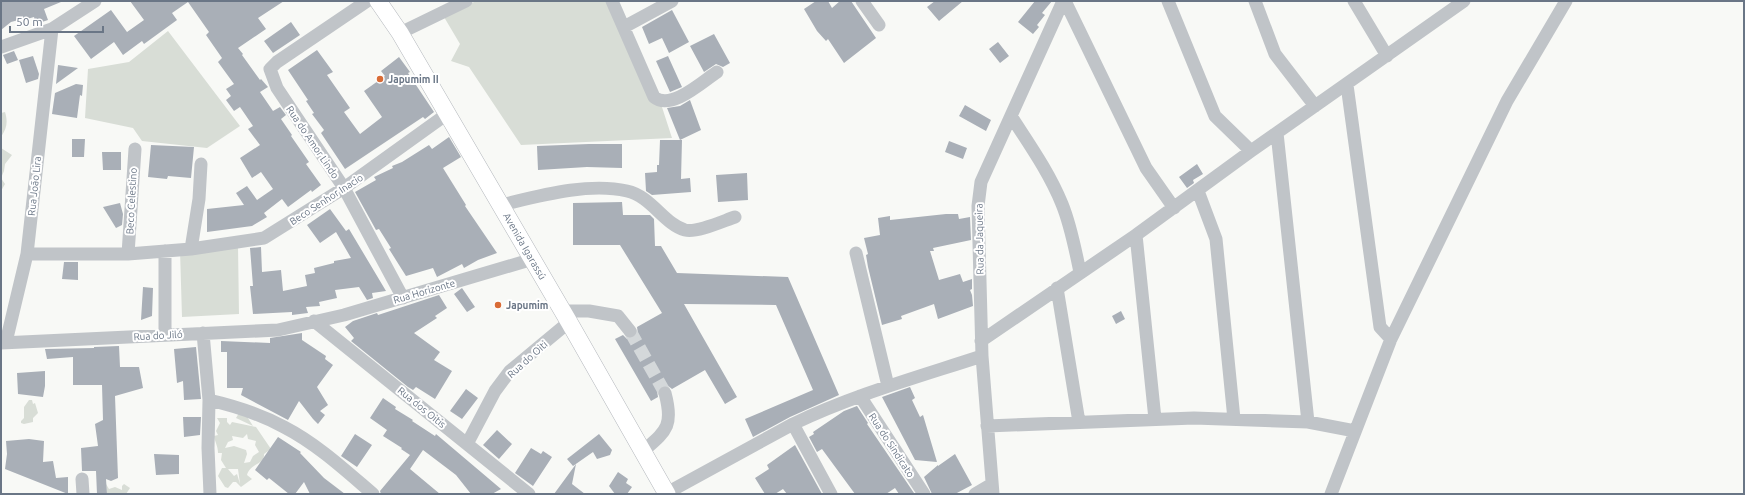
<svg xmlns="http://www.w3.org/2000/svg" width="1745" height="495" viewBox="0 0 1745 495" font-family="Ubuntu,sans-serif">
<rect width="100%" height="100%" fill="#f8f9f6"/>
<path fill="#d8ddd6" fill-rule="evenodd" d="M476 1H611L661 104 672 138 521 145 469 67 451 61 460 44 444 17Z
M168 31 240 126 207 148 142 141 133 128 85 118 88 69 129 62Z
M5 112C8 122 7 128 1 137V113Z
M1 148 12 155 5 164 4 171 1 178 5 184 1 191Z
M238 246 239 314 182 317 180 250Z
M29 400H32L33 404 35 403 38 413 33 418V422L24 424 21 423V421L24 418V407Z
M239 413 246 415 253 426 236 418Z
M217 418H227V422L230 425 232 422 256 427 271 449 264 454C265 465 250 463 247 475L252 479 241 487 236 482H233L228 488 225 487 218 476 222 468H226L221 460 222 453H218C218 446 215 442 214 436L218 435 216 431 220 423ZM247 434 248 439 256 441 255 445 259 452 253 456 250 462 244 463 247 454 246 450 234 446 225 448 228 442 233 440 232 436 243 438ZM228 469H238L240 484 237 474 234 476Z
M106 484 109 489 115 487 122 490V486L124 484 130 488 126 494H107Z"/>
<path fill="#a9afb7" d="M1 1H61V2L44 9 48 20 36 24 34 17 27 19 26 18 11 22 1 30Z
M130 1H284L258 18 266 29 238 48 243 54 242 55 260 80 261 79 268 87 260 92 273 111 280 107 286 115 281 119 292 135 291 136 309 162 306 164 321 185 312 192 311 190 288 207 282 199 264 213 267 217 252 226 207 232V209L244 205 236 193 247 186 257 200 273 189 261 172 252 178 240 158 260 145 248 129 253 126 240 107 234 111 226 100 231 96 226 89 234 84 218 62 222 58 206 35 209 32 188 2 172 13 177 20 144 44 142 41 123 55 114 42 91 59 74 36 111 10 127 32 144 20Z
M816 1H828L832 8 840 1H851L876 38 844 63 828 39 826 41 817 31 804 9Z
M935 1H963L939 21 927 7Z
M1035 1H1052L1042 13 1045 15 1037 25 1039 27 1033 34 1018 22Z
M672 10 689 42 669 53 662 38 649 44 642 27Z
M291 22 300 35 273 53 264 41Z
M714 34 730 63 723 67 716 64 704 72 690 46Z
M998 42 1009 56 1000 63 989 49Z
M317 50 333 72 327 75 350 108 344 112 360 134 382 117 364 91 385 76 381 71 399 57 410 72 408 73 434 112 425 119 423 117 345 169 321 133 324 130 312 114 314 113 306 101 308 100 288 70Z
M14 51 18 60 7 64 3 55Z
M33 56 39 74 38 79 26 83 19 60Z
M668 56 682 87 670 92 656 61Z
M58 65 78 68 56 84Z
M76 84 83 85 82 96 80 95 77 118 52 114 55 93Z
M690 100 701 130 680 140 667 108 680 106Z
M965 105 991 120 986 131 959 116Z
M449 137 461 157 443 168 466 205 465 206 497 253 478 260 464 268 462 264 437 277 433 268 406 276 389 249 391 248 379 229 376 230 355 192 376 180 374 177 393 168 392 166 402 162 429 145 432 149Z
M72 139H85L84 157H72Z
M660 140H682L681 179 690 178 691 192 652 195 646 191 645 173 657 172V165H659Z
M949 141 967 148 963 159 945 152Z
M589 144H622V168L587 167 538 170 537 146Z
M151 145 194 147 191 178 168 176 167 179 148 177Z
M102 152H121V170H103Z
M1197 164 1203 174 1193 180 1194 183 1187 188 1179 177Z
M747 173 748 200 718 202 716 175Z
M622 202 623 215H650L654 219 655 246H661L677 273 788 277 839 395 790 417 753 437 745 419 813 390 776 305 684 304 737 397 725 404 705 370 672 389 667 385 660 387 657 391 658 397 651 401 615 339 623 335 627 339 635 337 638 334 637 327 662 313 620 245H573V203Z
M120 203 123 214 122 225 116 228 103 207Z
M330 209 346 231 349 229 386 291 372 293 373 298 367 300 359 287 335 290 337 298 319 302 320 306 306 307 308 313 292 315V312L253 314 250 286H253L250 248 261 247 262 272 281 270 283 291 307 286 305 275 315 273 314 268 334 263V261L351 258 336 232 320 243 307 225Z
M946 214H958L959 219 970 217 971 240 933 248 934 251H930L939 280 960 274 963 282 972 279V289L970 290 972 295 973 306 938 319 934 304 901 316 902 319 882 325 868 267 866 255 868 254 864 238 880 235 878 218 890 216V220Z
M64 262H78V280L62 279Z
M143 287 153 288 152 316 141 320Z
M462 288 475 307 467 312 454 294Z
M439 295 447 308 435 316 437 318 414 333 440 352 434 360 452 371 435 399 416 387 413 390 408 387 351 341 354 338 345 327 353 321 377 313 378 315Z
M1121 311 1125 319 1116 324 1112 316Z
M302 333V340L326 356 325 359 333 365 317 387 328 405 320 411 325 415 318 424 313 419 299 401 288 420 241 395 243 388H227V352H221V341L270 343V338Z
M119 346 120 367H139L143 388 115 396 118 478 111 481 106 479 107 494H97L96 471H82L81 448 98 446 95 424 103 420 102 385H73V357L47 359 45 349 94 348V347Z
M196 347 201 399 184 400 183 381 177 383 174 349Z
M45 371V386L43 397 18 394 17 373Z
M910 387 915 398 912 400 920 417 923 415 937 462 915 460 882 397Z
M466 389 478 398 462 419 450 411Z
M383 398 396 407 395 409 413 420 412 421 435 436 436 434 501 489 492 494H471L456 475 423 450 410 469 440 494H381L380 491 410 455 401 449 402 448 383 436 387 430 370 418Z
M857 406 868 423 867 424 914 493 912 494H899L895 488 886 494H855L822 449 817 452 809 437 814 434 813 432 844 411Z
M183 417H201L200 435 184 437Z
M497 430 512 444 499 459 483 445Z
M355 434 372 445 357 467 341 456Z
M599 434 612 450 610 455 597 459 593 452 573 466 567 459Z
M278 437 301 452 300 453 324 478 345 494H310L304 482 295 494H289L269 478 267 480 255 470Z
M29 439 44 441 43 462 53 461 56 478 68 477V494L5 469 7 454 6 441Z
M795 445 822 494H787L783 489 775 494H765L755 478 769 469 767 465Z
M531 448 541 454 543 451 552 457 533 486 515 473Z
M154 454 179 455V474L156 475Z
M955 454 972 485 955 494H932L924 477 938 465V466Z
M576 464 572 484 585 494H554Z
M618 472 628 479 626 483 632 487 627 494H615L609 486Z"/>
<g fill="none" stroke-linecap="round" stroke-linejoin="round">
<path stroke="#d4d8da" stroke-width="13" stroke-dasharray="13 6" stroke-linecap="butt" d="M630 331 665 393"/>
<g stroke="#b4b8bd" stroke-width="18">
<path id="major" d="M378 1 400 33 569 322 667 494"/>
</g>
<path stroke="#c0c4c8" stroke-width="13" d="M367 1 277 62 270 69 277 88 344 188 403 298
M612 1 654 97C671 111 702 82 717 72
M862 1 879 25
M1065 1 1146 168 1174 208
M1168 1 1215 116 1251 151
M1255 1 1275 54 1315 106
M1354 1 1387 56
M624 27 672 1
M400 33 466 1
M1 47 52 29 95 1
M1347 85 1380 327 1391 339
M1011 116C1029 144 1049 172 1062 204 1071 226 1075 249 1080 272
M1277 133 1308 422
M1198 191 1216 239 1234 419
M501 205C539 196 588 182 627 191 651 196 664 224 685 230 697 233 723 221 735 217
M1136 235 1155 419
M191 249 199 199 201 164
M165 251V335
M856 253 888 386
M27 254H128L191 249 264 238 344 188 447 114
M128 254 135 149
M1057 288 1079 422
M562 311H589L618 316 630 331
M314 321 529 494
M203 333 209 400 208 448 210 494
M981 341 1136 235 1251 151 1464 1
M6 342 27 254 52 29
M1 343 278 330 344 315 533 259
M860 396 924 494
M209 400C235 406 260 414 284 427 317 444 345 470 373 494
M793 424 831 494
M987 426 1194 418 1308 422 1355 431
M467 444 495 391 510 371 569 322
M642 452C666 431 674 427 665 393
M82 479 83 494
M665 494 793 424C853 395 918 377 982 356
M975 494 992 484
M993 494 982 356 978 206 981 182 1063 1
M1331 494 1391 339 1507 101 1566 1"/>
<use href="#major" stroke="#fff" stroke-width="17"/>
</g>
<g fill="#d96c36" stroke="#fff" stroke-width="1.5">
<circle cx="380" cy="79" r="4"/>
<circle cx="498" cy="305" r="4"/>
</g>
<g text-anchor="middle" stroke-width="4" stroke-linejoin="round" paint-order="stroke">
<g font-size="10" font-weight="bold" fill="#6a7686" stroke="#fff" text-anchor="start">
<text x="388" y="83">Japumim II</text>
<text x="506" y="309">Japumim</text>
</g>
<g font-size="10" fill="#6a7686" stroke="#fff">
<text transform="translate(313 142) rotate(56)" y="4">Rua do Amor Lindo</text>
<text transform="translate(34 186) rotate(-84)" y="4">Rua João Lira</text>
<text transform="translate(326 199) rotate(-33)" y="4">Beco Senhor Inacio</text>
<text transform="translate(131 201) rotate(-87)" y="4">Beco Celestino</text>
<text transform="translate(979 239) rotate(-91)" y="4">Rua da Jaqueira</text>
<text transform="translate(525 246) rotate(60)" y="4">Avenida Igarassú</text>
<text transform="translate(424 291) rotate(-16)" y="4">Rua Horizonte</text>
<text transform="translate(158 335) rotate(-3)" y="4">Rua do Jiló</text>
<text transform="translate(527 359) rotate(-42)" y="4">Rua do Oiti</text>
<text transform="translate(422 407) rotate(39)" y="4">Rua dos Oitis</text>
<text transform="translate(892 445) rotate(57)" y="4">Rua do Sindicato</text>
</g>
</g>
<rect width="1745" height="495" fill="none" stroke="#6a7686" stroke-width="4"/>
<path d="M10 26v6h93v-6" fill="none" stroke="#6a7686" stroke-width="2"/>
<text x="16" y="26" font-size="12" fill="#6a7686" stroke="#ffffff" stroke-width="3" paint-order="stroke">50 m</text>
</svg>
